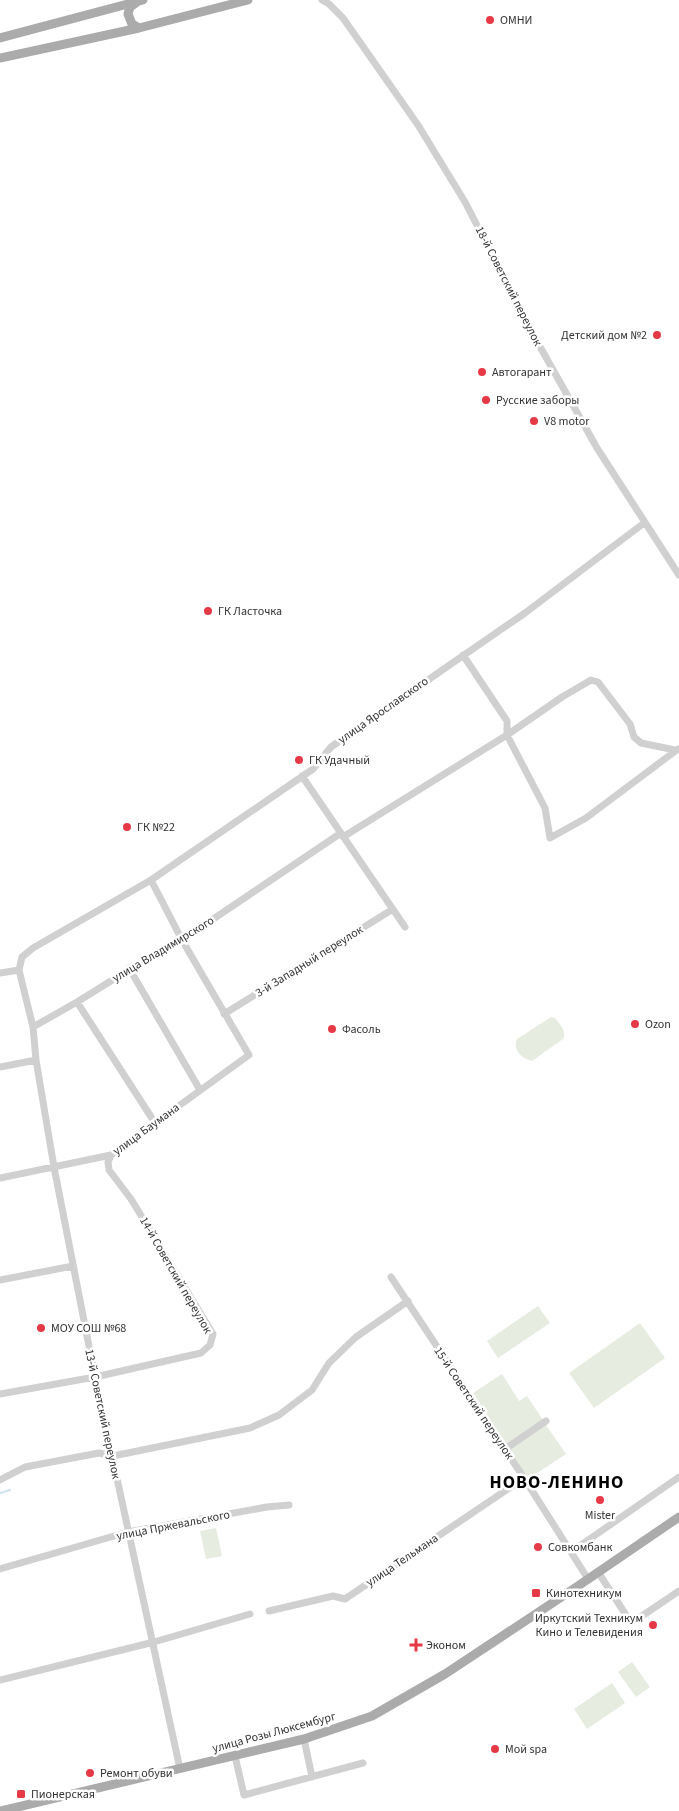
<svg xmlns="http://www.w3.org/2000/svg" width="679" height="1811" viewBox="0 0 679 1811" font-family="'Source Sans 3',sans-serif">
<rect width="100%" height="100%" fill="#fff"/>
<path fill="#e6ecdf" d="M551 1017 555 1018C560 1025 567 1031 563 1039L532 1061C522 1059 512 1050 517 1039Z
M538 1306 550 1323 498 1358 487 1341Z
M640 1323 665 1358 594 1408 569 1373Z
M502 1374 519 1401 527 1396 543 1420 506 1444 473 1393Z
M546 1425 566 1454 528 1479 509 1450Z
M216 1528 222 1556 206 1559 200 1531Z
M632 1662 650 1687 636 1697 618 1672Z
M612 1683 625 1703 587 1729 574 1709Z"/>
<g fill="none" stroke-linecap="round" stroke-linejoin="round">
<path stroke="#cfe2ee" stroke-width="2" d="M0 1493 10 1490"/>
<path stroke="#d0d0d0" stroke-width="7" d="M322 0 329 4 343 18 418 125 465 202 534 336 597 448 679 575
M463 655 507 721V735L545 808 550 838 586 818 678 749
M302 776 405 927
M343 837 507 735 562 697 591 680 598 682 630 724 634 737 641 743 675 750
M129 968 200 1090
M0 973 19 970
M77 1002 155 1123
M224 1014 393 909
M33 1027 77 1002 172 943 182 940 341 833
M0 1067 36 1060
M0 1178 111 1155 249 1055 182 940 151 880
M391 1277 524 1478 588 1579
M0 1280 73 1266
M0 1394 95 1377 201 1353 210 1345 213 1334 131 1199 109 1170 108 1162 111 1155
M505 1449 546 1421
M0 1480 25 1467 99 1453 113 1456 250 1428 279 1415 312 1390 329 1363 356 1337 408 1301
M571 1552 679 1477
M0 1569 128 1532 267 1507 289 1505
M598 1572 626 1615 633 1619 639 1618 679 1591
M269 1611 333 1596 345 1599 524 1478
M0 1680 154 1642 250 1614
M304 1739 312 1777
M235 1756 244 1795 363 1763
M180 1769 95 1377 54 1167 36 1060 33 1027 19 970 22 957 33 948 151 880 313 769 331 747 525 613 644 523"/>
<path stroke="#ababab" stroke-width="9" d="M137 2 130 7 128 14 132 24 139 28
M0 38 143 0
M0 58 139 28 248 0
M1 1811 304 1739 372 1716 445 1674 578 1586 679 1517"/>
</g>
<g fill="#e63946" stroke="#fff" stroke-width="2">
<circle cx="490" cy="20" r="5"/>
<circle cx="657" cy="335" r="5"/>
<circle cx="482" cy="372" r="5"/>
<circle cx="486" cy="400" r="5"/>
<circle cx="534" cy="421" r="5"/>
<circle cx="208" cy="611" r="5"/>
<circle cx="299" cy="760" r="5"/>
<circle cx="127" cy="827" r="5"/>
<circle cx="635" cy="1024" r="5"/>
<circle cx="332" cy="1029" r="5"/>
<circle cx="41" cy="1328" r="5"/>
<circle cx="600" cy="1500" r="5"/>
<circle cx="538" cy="1547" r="5"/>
<rect x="531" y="1588" width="10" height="10" rx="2.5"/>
<circle cx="653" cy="1625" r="5"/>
<path d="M413.5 1637.5h5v5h5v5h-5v5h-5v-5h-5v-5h5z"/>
<circle cx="495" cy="1749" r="5"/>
<circle cx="90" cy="1773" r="5"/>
<rect x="16" y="1789" width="10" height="10" rx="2.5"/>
</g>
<g text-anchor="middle" stroke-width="5" stroke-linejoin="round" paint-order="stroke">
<g font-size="12" fill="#333" stroke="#fff" text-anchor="start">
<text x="500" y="24">ОМНИ</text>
<text x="647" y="339" text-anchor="end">Детский дом №2</text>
<text x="492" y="376">Автогарант</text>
<text x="496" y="404">Русские заборы</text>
<text x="544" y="425">V8 motor</text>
<text x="218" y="615">ГК Ласточка</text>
<text x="309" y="764">ГК Удачный</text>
<text x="137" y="831">ГК №22</text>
<text x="645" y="1028">Ozon</text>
<text x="342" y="1033">Фасоль</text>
<text x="51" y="1332">МОУ СОШ №68</text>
<text x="600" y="1519" text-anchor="middle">Mister</text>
<text x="548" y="1551">Совкомбанк</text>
<text x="546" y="1597">Кинотехникум</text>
<text x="643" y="1622" text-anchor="end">Иркутский Техникум<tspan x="643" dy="14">Кино и Телевидения</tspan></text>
<text x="426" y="1649">Эконом</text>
<text x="505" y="1753">Мой spa</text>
<text x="100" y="1777">Ремонт обуви</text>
<text x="31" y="1798">Пионерская</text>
</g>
<g font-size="12" fill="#333" stroke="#fff">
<text transform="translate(509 286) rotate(63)" y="4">18-й Советский переулок</text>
<text transform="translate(383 710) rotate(-35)" y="4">улица Ярославского</text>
<text transform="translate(163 949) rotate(-31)" y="4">улица Владимирского</text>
<text transform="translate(309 961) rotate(-32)" y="4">3-й Западный переулок</text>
<text transform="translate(146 1129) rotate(-36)" y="4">улица Баумана</text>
<text transform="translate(176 1275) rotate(60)" y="4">14-й Советский переулок</text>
<text transform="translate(474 1403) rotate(56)" y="4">15-й Советский переулок</text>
<text transform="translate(103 1414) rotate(78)" y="4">13-й Советский переулок</text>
<text transform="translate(173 1525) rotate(-11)" y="4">улица Пржевальского</text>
<text transform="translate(402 1560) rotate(-34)" y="4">улица Тельмана</text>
<text transform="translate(274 1732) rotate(-15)" y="4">улица Розы Люксембург</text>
</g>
<g font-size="18" font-weight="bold" letter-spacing="1" fill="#000" stroke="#fff">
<text x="557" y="1488">НОВО-ЛЕНИНО</text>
</g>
</g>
</svg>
